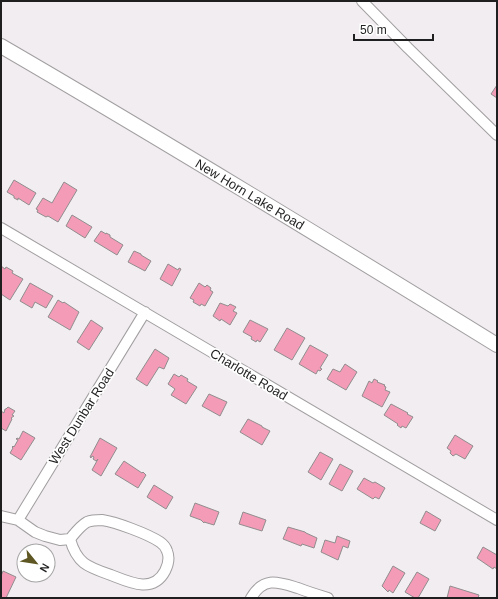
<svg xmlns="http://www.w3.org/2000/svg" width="498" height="599" viewBox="0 0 498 599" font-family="Helvetica,sans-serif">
<rect width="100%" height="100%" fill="#f1edf0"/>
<path fill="#f39bb7" stroke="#918d8e" d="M497 85V98L491 94Z
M14 180 36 193 29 205 18 198V200L14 198V196L7 192Z
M64 182 77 190 58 222 48 216 46 217 37 212 38 210 36 209 43 198 52 203Z
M72 215 92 227 85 238 66 226Z
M101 231 106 234V233L110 235V237L123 245 117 255 94 241Z
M134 251 141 254V255L151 261 145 271 128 262Z
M168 264 178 270 179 268 181 269 172 286 160 279Z
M1 266 5 269 6 267 13 271 12 273 23 279 10 300 1 294Z
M30 283 53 296 46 308 35 302 32 308 20 301Z
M199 283 205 287 207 285 211 288 210 290 213 292 205 306 201 304 200 306 193 302 194 300 190 298Z
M58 300 63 303 64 302 79 312 70 330 48 317Z
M220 303 228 306 230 304 236 307 233 311 237 313 230 325 221 319 220 321 213 316Z
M91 320 103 328 89 350 77 342Z
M250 320 268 329 260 342 257 340 256 342 251 339 252 337 243 332Z
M287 328 305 338 292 360 274 350Z
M310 345 328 355 320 368 322 369 320 371 318 370 316 374 299 364Z
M155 349 169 358 164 369 159 367 147 386 136 379Z
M345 364 357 372 346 390 327 379 333 369 340 372Z
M174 374 179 377 181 375 188 379 187 381 197 387 186 404 171 395 175 389 168 384Z
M374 379 378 381 377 382 385 385 384 386 386 387 385 390 390 392 382 407 362 396 369 381 372 383Z
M209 394 227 402 220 416 202 406Z
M391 404 408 413 407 414 413 417 406 428 402 426 401 428 397 425 398 424 384 415Z
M8 407 15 411 12 415 14 416 11 418 12 419 6 431 1 428V411L4 413 5 409H6Z
M248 419 262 426V427L270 431 262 445 240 432Z
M23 431 35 438 21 460 10 453 13 448 12 447 13 446 14 447 18 440 16 439 17 438 19 439Z
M455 435 473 446 465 459 456 454 453 456 450 453 451 451 447 448Z
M100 438 117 448 101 476 92 470 98 459 96 461 93 459 94 457 92 456 91 458 90 457Z
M320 452 333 459 321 480 308 472Z
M124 461 142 473 143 472 146 475 138 488 115 474Z
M340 464 353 471 342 491 329 484Z
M364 478 373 483 375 482 385 488 379 499 375 497 373 499 357 489Z
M154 485 173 497 166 509 147 497Z
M195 503 219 512 214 525 204 522V523L201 520 190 516Z
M426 511 441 520 435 531 420 523Z
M243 512 266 520 262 531 239 524Z
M288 527 305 532 306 533 317 538 314 548 302 544 301 546 283 539Z
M337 536 350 541 348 548 343 546 338 560 321 552 325 540 335 543Z
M483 547 497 555V569L494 567 493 569 477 558Z
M393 566 405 573 393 593 389 590 388 592 382 586Z
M3 571 16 577 6 598H1V576Z
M417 572 429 579 418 598H415L405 592Z
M450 586 479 595 478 598H447Z"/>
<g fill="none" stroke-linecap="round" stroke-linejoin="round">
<g stroke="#a29fa1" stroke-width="12">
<path id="street" d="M362 1 408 48 497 135
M1 228 497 520
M1 516 18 520 35 532 45 536 60 540 70 539C75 533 80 526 87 522 92 520 98 520 102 520 116 522 148 534 160 542 163 544 166 548 167 551 170 558 168 565 165 571 153 594 129 582 111 575 88 567 77 564 70 539
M18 520 145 312
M251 598C264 576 278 582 298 588 308 592 318 595 328 598"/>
</g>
<g stroke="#a29fa1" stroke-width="16">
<path id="secondary" d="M1 46C168 143 333 244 497 345"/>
</g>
<use href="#street" stroke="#fff" stroke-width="10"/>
<use href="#secondary" stroke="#fff" stroke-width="14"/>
</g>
<g text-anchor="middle" stroke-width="3.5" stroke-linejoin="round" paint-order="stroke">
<g font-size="13" fill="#201f20" stroke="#fff">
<text transform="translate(250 194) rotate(31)" y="5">New Horn Lake Road</text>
<text transform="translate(249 374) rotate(31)" y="5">Charlotte Road</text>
<text transform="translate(81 416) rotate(-58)" y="5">West Dunbar Road</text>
</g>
</g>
<rect width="498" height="599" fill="none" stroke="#201f20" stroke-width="4"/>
<g transform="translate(36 563) rotate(120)"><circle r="19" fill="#ffffff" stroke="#a6a5a6"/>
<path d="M0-3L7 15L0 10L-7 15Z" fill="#5e5723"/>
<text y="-6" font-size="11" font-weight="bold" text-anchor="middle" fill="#201f20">N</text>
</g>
<path d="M354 34v6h79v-6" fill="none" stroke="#201f20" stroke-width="2"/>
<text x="360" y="34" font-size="12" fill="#201f20" stroke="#ffffff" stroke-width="3" paint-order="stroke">50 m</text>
</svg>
